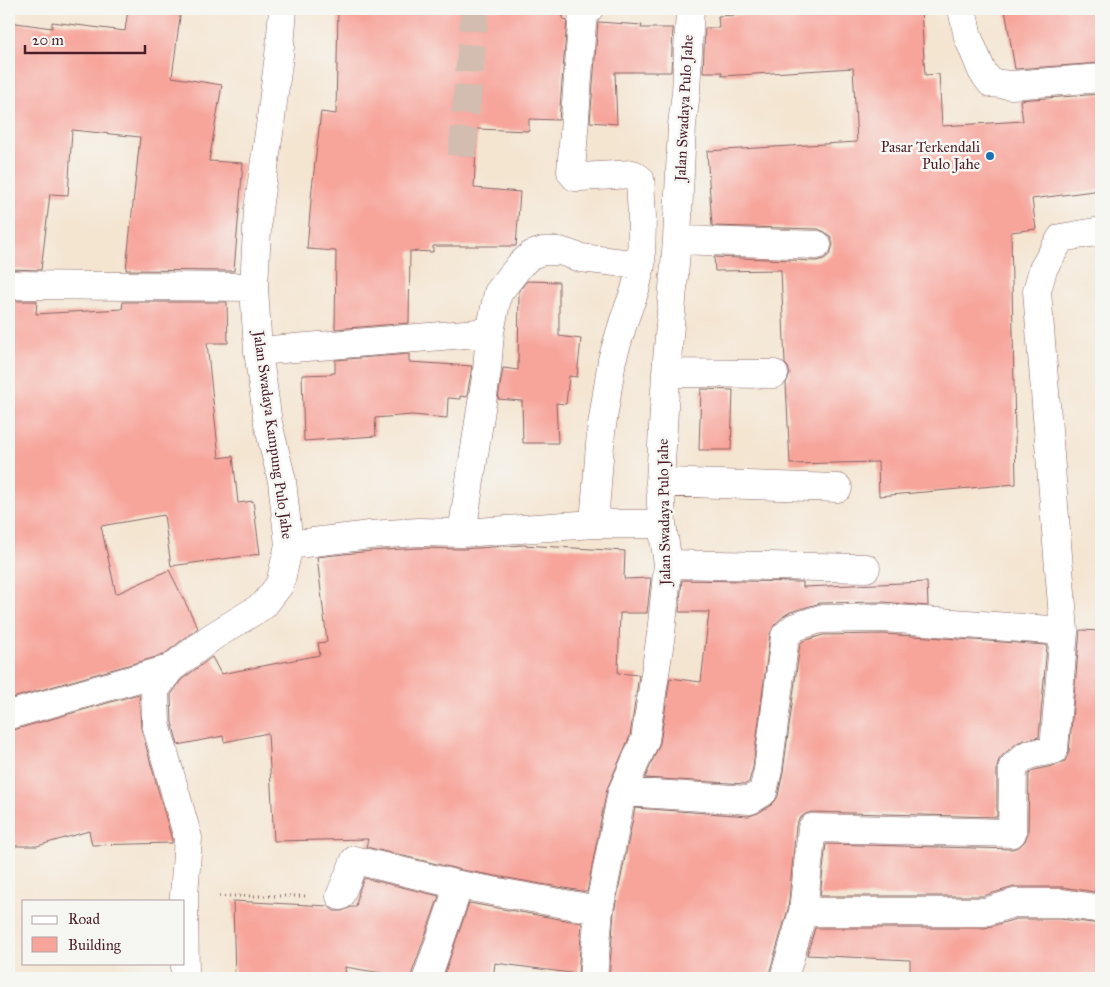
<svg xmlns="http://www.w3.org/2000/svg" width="1110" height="987" viewBox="0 0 1110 987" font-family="'IM FELL Great Primer',serif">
<rect width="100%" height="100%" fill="#f6f6f2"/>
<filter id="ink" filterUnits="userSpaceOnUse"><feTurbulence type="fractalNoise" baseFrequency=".02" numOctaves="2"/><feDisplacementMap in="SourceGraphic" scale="10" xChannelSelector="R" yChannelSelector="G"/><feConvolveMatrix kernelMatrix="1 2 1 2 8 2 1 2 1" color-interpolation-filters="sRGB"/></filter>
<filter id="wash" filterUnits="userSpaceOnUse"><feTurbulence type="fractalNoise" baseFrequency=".0096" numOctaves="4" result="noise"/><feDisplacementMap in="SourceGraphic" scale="20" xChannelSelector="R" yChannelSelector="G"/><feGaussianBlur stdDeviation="1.12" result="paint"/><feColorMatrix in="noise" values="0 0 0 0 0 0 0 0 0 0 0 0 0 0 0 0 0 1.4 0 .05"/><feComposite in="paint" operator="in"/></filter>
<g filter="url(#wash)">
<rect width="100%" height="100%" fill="#f4e5d1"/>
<g id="blocks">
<path fill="#f7a59b" d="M128 9H181L172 77 222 85 209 161 243 163 234 271 126 270 140 137 72 130 68 195 50 194 41 270 9 269V22L52 28V22L125 31Z
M338 9 477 10V9H562L563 19 567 20 559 120 529 119V131L477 129 474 188 520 192 516 246H433V252L410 251 409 323 335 329 336 251 307 249 312 188 321 112 336 114Z
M840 9H921L925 75 939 74 942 126 1023 121 1020 100 1101 94V190L1032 199 1036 229 1011 232 1016 484 879 496 878 462 790 464 786 383 790 374 788 367 785 364 781 270 715 271 714 257 816 261 824 259 830 254 833 245 831 237 825 232 818 229 712 226 707 151 857 142 853 68 722 76V72H703L705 28H719L718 16Z
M1005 9H1101V63L1015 69Z
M598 22 642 25 641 28H673L671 72H615L617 124 590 122Z
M527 281 559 282V336L581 339 577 377 569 376 566 404 556 403 558 443H523L522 401 498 399 503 368 518 370 519 291Z
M9 301H37L36 314 122 309 123 302H227L228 343H207L219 458 233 456 238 503 253 501 260 554 171 566 164 515 101 526 116 594 169 570 198 628 163 655 9 699Z
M409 354V362L472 366 467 397 460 396V399L448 398 447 418 412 415 375 418 376 436 304 441 302 375 332 374V373H335V360Z
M701 389 733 390 731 450H699Z
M523 545 625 551 624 579 651 578 647 613H620L618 673 639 675 630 736 607 789 587 892 462 870 366 847 368 839 274 841 268 733 224 742 223 736 178 745 172 722 171 695 181 680 212 657 221 674 320 655 318 643 327 642 317 557 371 551 419 548 462 549Z
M682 580 803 582V587L927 582 928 606 883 602 820 603 790 612 785 615 775 624 770 634 753 767 749 782 746 784 645 778 660 743 670 678 701 682 709 612H679Z
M1080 630 1101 631V893L1062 887H1014L983 896H820L826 844 1012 849 1019 847 1025 841 1028 833 1029 774 1034 770 1057 765 1065 761 1069 752Z
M883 634 1047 645 1039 737 1024 740 1017 743 1003 755 999 760 997 767V817L812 812 805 814 799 819 796 826 788 909 769 974V978H609L614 912 635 808 749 816 758 813 771 805 775 801 778 796 783 772 800 644 803 641 823 635Z
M139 694 141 728 172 840V843L92 845 89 831 37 846H9V730H13Z
M364 878 439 896 412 973V978L345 967 346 978H235L233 901 328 906 334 911H342L351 907H356L359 891Z
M469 903 582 923 578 974 495 963 493 978H443Z
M1016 919H1061L1101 924V978H910V960L807 955 815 928H985Z"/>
</g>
</g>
<g filter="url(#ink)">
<use href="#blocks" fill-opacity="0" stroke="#866465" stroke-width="1"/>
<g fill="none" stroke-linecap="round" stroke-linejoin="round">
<path stroke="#d2bdb0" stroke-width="28" stroke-dasharray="28 14" stroke-linecap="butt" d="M462 156 475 9"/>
<g stroke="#866465" stroke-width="29">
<path id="street" d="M589 9 585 10 582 23 571 172 575 177H580L633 174 640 179 642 217 641 265 635 290 624 320 612 360 601 432 594 524
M962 9 968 37 982 71 991 83 1011 85 1101 78
M677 240 817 245
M9 285 254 287
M258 351 490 332
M666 373 774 374
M660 482 838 488
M462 533 487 370 490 332 498 293 520 265 531 255 543 251H560L581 258 641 265
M289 545 370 535 419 532 462 533 594 524H662
M668 564 866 568
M9 715 170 669
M622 792 750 800 763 792 768 770 785 636 795 627 820 619 883 618 1064 631
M340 896 355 860 459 885 599 910
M803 912H985L1014 903H1062L1101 909
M185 978 184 896 188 838 156 724 155 690 170 669 212 637 264 605 280 584 289 545 282 481 268 423 258 351 254 287 258 209 270 126 280 47 283 9
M427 978 459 885
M593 978 599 910 622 792 645 740 661 634 668 564 662 524 660 482 666 373 677 240 682 125 686 92 690 9
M784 978 803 912 812 828 1012 833 1013 767 1027 755 1054 750 1064 631 1037 291 1043 269 1061 238 1101 231"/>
</g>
<path stroke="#866465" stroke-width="3" stroke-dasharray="1 4" stroke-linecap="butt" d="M219 896H305"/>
<use href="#street" stroke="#fff" stroke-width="28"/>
</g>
</g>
<circle fill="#1f6fb2" stroke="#f6f6f2" stroke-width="2" cx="990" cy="156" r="5"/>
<g text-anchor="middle" stroke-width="5" stroke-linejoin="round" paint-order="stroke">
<g font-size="15" fill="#4a1f2b" stroke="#f6f6f2">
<text transform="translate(684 108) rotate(-87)" y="5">Jalan Swadaya Pulo Jahe</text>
<text transform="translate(273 435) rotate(82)" y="5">Jalan Swadaya Kampung Pulo Jahe</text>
<text transform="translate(664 512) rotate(-91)" y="5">Jalan Swadaya Pulo Jahe</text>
</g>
<g font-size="15" fill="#4a1f2b" stroke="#f6f6f2" text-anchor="end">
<text x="980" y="152">Pasar Terkendali<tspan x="980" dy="17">Pulo Jahe</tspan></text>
</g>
</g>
<rect width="1110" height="987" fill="none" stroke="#f6f6f2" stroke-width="30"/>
<rect x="22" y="900" width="162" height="65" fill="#f6f6f2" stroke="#b1a0a2"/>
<rect x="32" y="916" width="25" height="8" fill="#ffffff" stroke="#b1a0a2"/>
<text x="68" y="924" font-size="15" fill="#4a1f2b">Road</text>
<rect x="32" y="937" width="25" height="15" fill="#f7a59b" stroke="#b1a0a2"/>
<text x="68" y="950" font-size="15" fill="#4a1f2b">Building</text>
<path d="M25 45v8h120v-8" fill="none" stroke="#4a1f2b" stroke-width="2.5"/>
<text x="32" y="45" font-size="15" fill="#4a1f2b" stroke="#f6f6f2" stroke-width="4" paint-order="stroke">20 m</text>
</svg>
